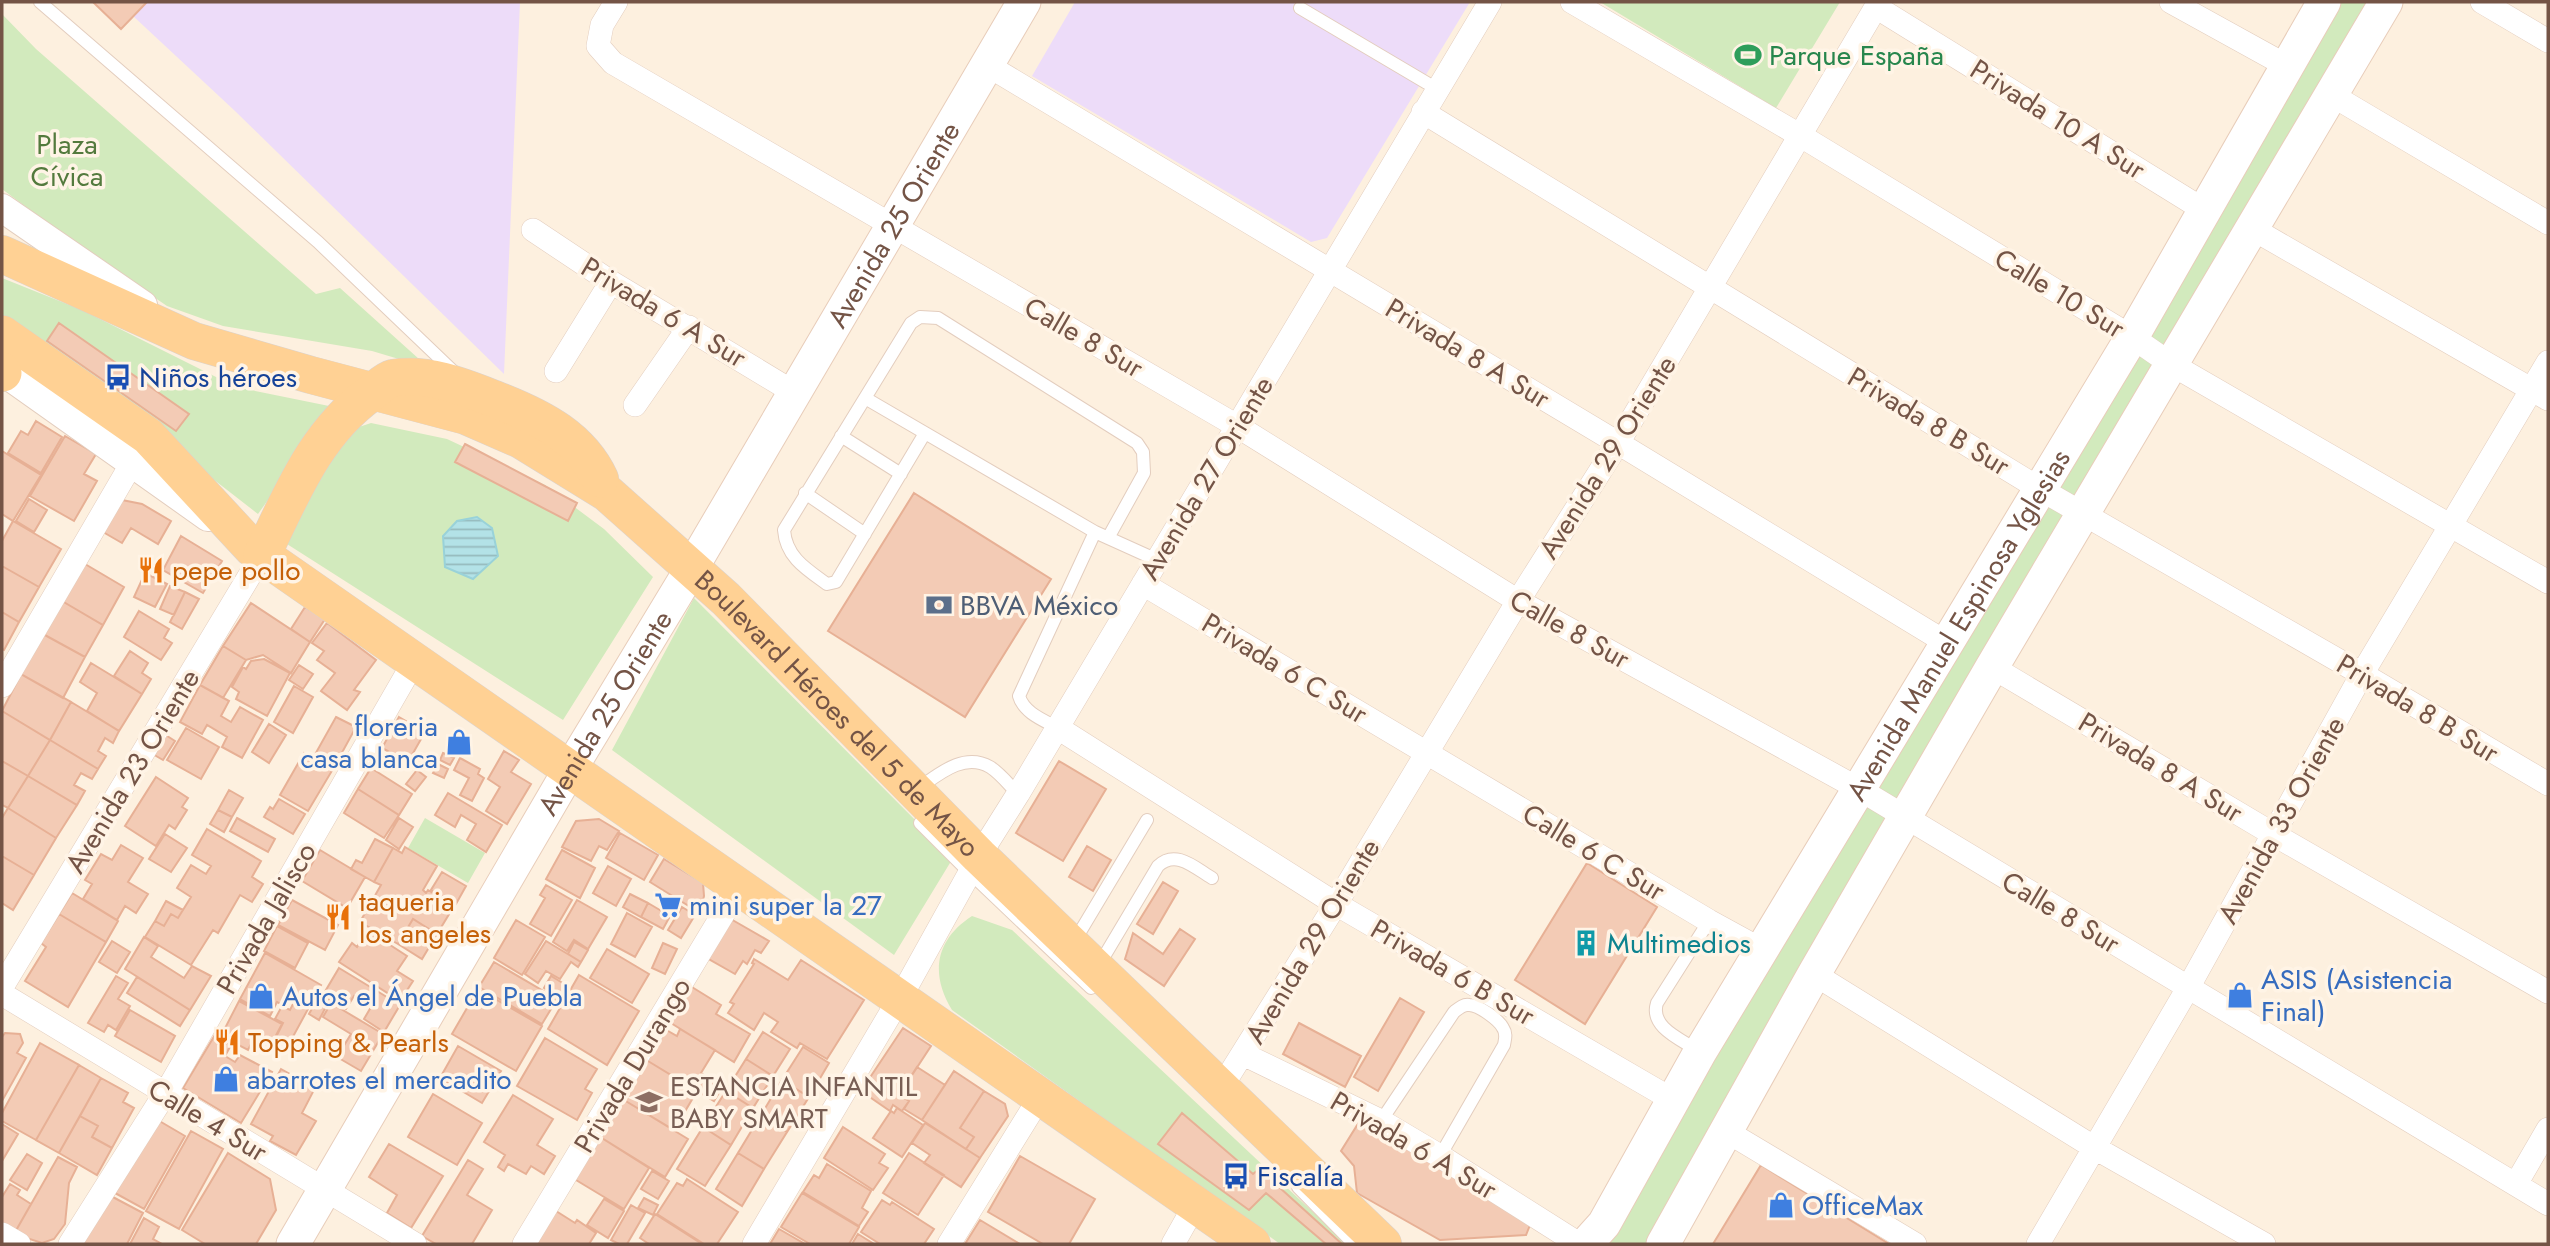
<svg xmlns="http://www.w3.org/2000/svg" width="2550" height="1246" viewBox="0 0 2550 1246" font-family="Jost,sans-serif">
<defs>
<pattern id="water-rules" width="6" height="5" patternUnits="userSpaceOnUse" patternTransform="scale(1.75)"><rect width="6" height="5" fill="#b3e2e7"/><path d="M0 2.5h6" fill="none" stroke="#96babd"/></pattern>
</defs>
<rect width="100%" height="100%" fill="#fdf0df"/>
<path fill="#eddcf9" d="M118 2H520L504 374 235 111Z
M1075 2H1470L1327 238 1311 242 1032 76Z"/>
<path fill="#d2eabd" d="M1600 2H1840L1776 108Z
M2332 2H2377L1903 807 1868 786Z
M2 14 36 49 316 294 340 288 429 368 372 351 223 326 167 306 66 237 2 189Z
M2 278 82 310 236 387 334 407 258 514 2 315Z
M371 423 447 439 545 485 604 529 653 577 563 720 276 537 353 429Z
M694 598 953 858 894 955 612 750Z
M1857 800 1894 823 1655 1244H1600Z
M425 818 485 853 468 883 408 848Z
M972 916 1012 930 1347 1244H1280L952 1010C930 974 935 940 972 916Z"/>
<path fill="url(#water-rules)" stroke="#99d2d9" stroke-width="2" d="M477 517 492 528 498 556 473 579 445 567 443 536 457 521Z"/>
<path fill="#f3cbb5" stroke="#e7b095" stroke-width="2" d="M96 2H147L121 29 94 3Z
M59 323 189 414 176 431 47 341Z
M36 421 62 437 41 473 8 453 21 431 28 435Z
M65 436 96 454 84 474 97 481 74 521 30 496Z
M465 444 577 503 568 521 455 462Z
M2 451 41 475 13 521 2 514Z
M914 493 1051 579 965 717 828 631Z
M29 499 47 510 34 532 16 521Z
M122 500 142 504 171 521 158 544 131 528 122 543 103 532Z
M13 521 61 549 39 587 2 566V541Z
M181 536 222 561 203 593 163 570Z
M85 564 124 587 103 625 62 601Z
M2 566 39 587 19 622 2 612Z
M145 573 167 584 155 607 134 597Z
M170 586 185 592 174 615 160 609Z
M185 592 199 599 182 629 170 622Z
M62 601 103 625 85 657 43 634Z
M251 603 310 642 291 673 263 655 246 660 223 646Z
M305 607 325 619 310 642 291 629Z
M139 611 169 629 164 638 172 643 161 660 124 637Z
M2 612 19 622 4 650 2 649Z
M327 623 376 660 354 690 360 692 347 710 321 691 335 673 317 660 324 651 312 643Z
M43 634 85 657 63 698 21 674Z
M223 646 246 660 223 698 200 685Z
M130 651 148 663 142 673 151 679 142 694 114 676Z
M264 659 290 673 267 716 236 699 239 692 232 687 243 667 246 669 251 661Z
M91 663 142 694 119 731 87 711 97 693 80 682Z
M299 665 313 674 303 689 289 680Z
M21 674 71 702 50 740 2 711Z
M200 685 229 701 221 716 231 722 240 707 263 720 242 758 222 747 227 737 207 725 202 734 180 722Z
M294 686 313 697 293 733 274 722Z
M71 702 119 731 113 743 105 738 98 751 106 756 98 769 50 740Z
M2 711 50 740 28 776 2 761Z
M336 717 356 727 333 769 313 758Z
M399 717 425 732 408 762 382 748Z
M269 724 286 735 269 763 252 752Z
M186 728 219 747 201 779 167 760Z
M164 734 175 741 163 760 151 753Z
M50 740 98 769 92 779 81 773 74 785 85 791 77 805 28 776Z
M504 751 519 760 511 772 531 784 507 824 486 811 500 787 488 779Z
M304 753 333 769 308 811 280 795Z
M443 753 454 758 450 765 440 760Z
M460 758 480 769 478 774 484 778 472 801 460 795 469 778 454 770Z
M2 761 28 776 8 808 2 805Z
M1059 761 1106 789 1063 861 1016 833Z
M438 764 448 769 444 778 433 773Z
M371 768 412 794 399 815 358 789Z
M417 770 426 777 415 791 406 784Z
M28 776 77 805 56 838 8 808Z
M156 777 188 798 182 807 187 810 175 829 169 825 156 846 125 826Z
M358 789 399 815 384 838 344 813Z
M229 790 243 798 232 817 218 810Z
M448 793 502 825 486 852 467 840 476 824 461 815 455 827 435 815Z
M279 799 305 814 293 834 264 817 270 807 273 809Z
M8 808 56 838 34 875 2 856V818Z
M218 810 232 817 224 832 210 824Z
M237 818 275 839 268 852 230 831Z
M399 818 413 827 399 849 386 840Z
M599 819 619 831 607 850 599 846 591 861 562 847 576 821Z
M207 829 261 861 252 877 263 884 252 902 240 895 218 933 213 930 191 965 145 937 155 921 164 926 171 914 178 918 191 897 177 888 191 865 206 874 211 866 192 855Z
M620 833 658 855 644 880 606 858Z
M165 834 187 848 171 872 149 859Z
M375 839 393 848 374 882 351 869 356 860 362 863Z
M121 845 143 858 128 882 148 894 136 913 125 906 117 920 83 899 92 884 85 880 101 854 112 860Z
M1087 846 1111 860 1093 891 1069 877Z
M405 847 437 866 423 890 426 893 428 890 454 906 437 934 413 919 398 944 360 922 381 885 374 882 393 848 402 853Z
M320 850 365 877 347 908 302 881Z
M562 850 595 868 580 898 546 879Z
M2 856 34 875 13 910 2 903Z
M664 859 703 883 704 896 700 913 650 882Z
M1587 863 1657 907 1585 1024 1515 980Z
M608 866 631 879 616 906 593 893Z
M442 872 466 886 456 904 431 890Z
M1163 882 1178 891 1153 934 1137 924Z
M546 885 572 900 551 936 530 924 545 898 540 895Z
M72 893 118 921 106 942 59 914Z
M630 894 648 903 641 917 623 907Z
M292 900 338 925 325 950 278 925Z
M577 900 607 917 588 949 574 940 567 951 553 942Z
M166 901 183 910 178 918 171 914 164 926 155 921Z
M648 903 670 916 663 929 641 917Z
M682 907 695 915 681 938 668 930Z
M627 913 652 927 635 957 611 944Z
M59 914 106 942 68 1007 25 981 46 947 41 943Z
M729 918 769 941 761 953 755 950 747 964 743 961 735 974 707 958Z
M413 919 437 934 422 959 398 944Z
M516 920 545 937 522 975 494 958Z
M277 926 308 943 295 968 264 951Z
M1180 929 1195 939 1164 986 1125 959 1133 933 1163 954Z
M367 930 407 956 397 971 413 981 400 1001 339 962 352 943 357 947Z
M144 937 158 946 151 957 184 978 192 966 211 976 190 1010 125 969Z
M112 941 130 952 117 973 99 962Z
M546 941 581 962 578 967 571 962 560 979 546 971 538 983 525 974Z
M574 942 588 950 581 962 568 954Z
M663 943 677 949 665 974 652 968Z
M607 949 649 974 632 1003 590 978Z
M265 953 321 985 309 1006 292 996 286 1007 277 1002 270 1016 240 999Z
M754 959 788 980 801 960 864 1000 827 1059 800 1043 797 1048 771 1032 778 1022 764 1013 754 1030 728 1013 734 1004 730 1002 754 964 752 963Z
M494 962 557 999 542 1024 479 987Z
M339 968 400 1005 384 1032 364 1019 371 1007 354 996 346 1009 323 995Z
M579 975 639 1011 607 1065 548 1029Z
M116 976 128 983 118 999 130 1006 116 1030 108 1025 104 1032 88 1023Z
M551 976 566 985 558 997 544 988Z
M137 977 190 1010 180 1026 127 993Z
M687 984 721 1005 716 1014 750 1034 734 1062 666 1020Z
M478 989 542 1026 516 1071 452 1034Z
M319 996 329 1001 319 1020 309 1014Z
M1400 998 1424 1012 1378 1091 1354 1077Z
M239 1001 282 1024 273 1041 257 1032 248 1050 221 1036Z
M294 1002 308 1009 289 1044 276 1037 283 1023 275 1019 282 1006 290 1010Z
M331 1003 383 1034 361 1071 337 1057 351 1034 323 1017Z
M130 1010 175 1036 161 1062 115 1036Z
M1299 1023 1361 1056 1345 1087 1283 1054Z
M661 1027 677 1036 680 1029 715 1050 701 1073 723 1086 714 1101 643 1058Z
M903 1028 931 1046 899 1095 909 1101 902 1111 893 1105 890 1111 861 1091Z
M763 1032 790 1049 773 1076 746 1059Z
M5 1033 20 1034 23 1043 17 1053 26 1058 2 1101V1037Z
M215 1035 231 1045 225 1056 235 1062 240 1055 272 1072 241 1123 183 1088Z
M545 1038 597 1069 585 1089 592 1093 577 1120 517 1086Z
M40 1043 79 1065 36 1140 2 1121V1113Z
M458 1046 501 1071 482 1103 440 1078Z
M803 1047 829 1063 809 1097 782 1080Z
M643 1058 697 1091 674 1130 619 1097Z
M746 1059 773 1076 753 1108 726 1091Z
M79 1065 101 1078 59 1153 36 1140Z
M917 1067 945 1085 922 1120 904 1109 909 1101 899 1095Z
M281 1069 315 1088 302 1113 316 1121 296 1155 270 1141 273 1136 251 1124Z
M954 1071 984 1091 960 1128 974 1137 966 1149 922 1120Z
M101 1078 128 1093 123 1102 134 1108 112 1148 92 1137 98 1126 80 1116Z
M782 1080 809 1097 787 1132 761 1115Z
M726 1091 753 1108 731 1145 703 1127Z
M984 1091 1005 1104 1008 1116 980 1158 966 1149 974 1137 960 1128Z
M433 1094 482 1123 457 1165 408 1137Z
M513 1095 553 1119 537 1145 555 1156 544 1174 531 1166 526 1174 508 1164 504 1171 498 1167 505 1155 484 1142Z
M619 1097 688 1139 665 1177 597 1135Z
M897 1108 923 1125 902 1157 873 1138 891 1111 894 1113Z
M1182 1113 1253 1174 1259 1169 1342 1244H1326L1266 1193 1249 1210 1158 1144Z
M761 1115 787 1132 764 1169 738 1153Z
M80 1116 98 1126 92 1137 112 1148 97 1175 59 1153Z
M156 1119 185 1136 144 1209 115 1193Z
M1361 1119 1530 1225 1526 1235 1440 1240 1357 1193 1354 1166 1341 1151Z
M925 1123 980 1158 961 1187 924 1163 930 1155 912 1143Z
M2 1124 18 1134 2 1161Z
M703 1127 731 1145 705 1186 677 1169Z
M843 1127 885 1154 879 1163 888 1168 873 1190 824 1158Z
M191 1131 223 1149 179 1229 146 1211Z
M597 1135 649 1168 624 1209 571 1177Z
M389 1144 443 1176 411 1228 387 1213 397 1195 369 1177Z
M228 1153 270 1179 276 1210 256 1244H205L182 1230Z
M738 1153 764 1169 742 1206 716 1189Z
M909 1153 944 1175 918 1215 883 1193Z
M27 1154 42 1163 27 1190 10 1180Z
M1020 1156 1095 1199 1069 1244H1043L988 1212Z
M58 1157 77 1167 69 1183 65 1224 54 1239 42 1243 14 1234Z
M468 1160 483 1169 467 1195 492 1210 472 1244H436L422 1236Z
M827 1164 871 1191 862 1208 868 1212 859 1226 803 1192 814 1175 819 1178Z
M1761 1165 1889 1244H1713Z
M652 1171 669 1181 658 1199 641 1189Z
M687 1179 738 1212 717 1244H704L657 1214 677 1183 683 1186Z
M10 1184 20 1190 17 1195 31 1204 14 1234 2 1226V1197Z
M802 1193 859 1227 849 1244H810L781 1227Z
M109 1195 143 1213 127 1244H82Z
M644 1198 658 1205 653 1215 638 1208Z
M604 1199 624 1211 608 1238 587 1225Z
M882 1200 890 1205 892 1202 934 1229 924 1244H880L861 1232Z
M631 1205 645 1213 627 1244H619L611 1240Z
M556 1211 575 1223 577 1220 596 1233 589 1244H535Z
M655 1214 702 1244H649L640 1238Z
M144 1218 159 1227 153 1239 162 1244H130Z
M980 1220 1020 1244H965Z
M779 1229 805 1244H770Z
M858 1234 874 1244H852Z"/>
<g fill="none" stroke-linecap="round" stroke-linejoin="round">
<g stroke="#e3cdbe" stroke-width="14">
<path id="service" d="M40 2 318 242 455 373
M1300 8 1437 89
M865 398 784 530C786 557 806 569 827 584L836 582 925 433
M841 436 901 474
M805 493 865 534
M1108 538 1144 473 1143 452 1137 443 938 318 920 317 911 323 865 398 1095 532 1157 560
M1058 728C1043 720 1024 713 1019 696L1095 532
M919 788C939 774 964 752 990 767 1000 773 1010 786 1018 794
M920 823 970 873 1091 988
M1074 942 1147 820
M1099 965 1158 866C1176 849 1195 868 1212 878
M1700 1052C1683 1040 1649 1028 1657 1003L1709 921
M1381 1121 1454 1012C1458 1009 1463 1004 1469 1005 1479 1005 1499 1020 1503 1028 1507 1034 1505 1039 1504 1045L1440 1156
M1298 1187 1354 1244"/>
</g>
<g stroke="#e3cdbe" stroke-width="24">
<path id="minor" d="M616 2 602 25 598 46 613 63 1237 426 1518 601 1859 789 2548 1204
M1572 2 1801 136 2132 337 2171 364 2548 582
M2171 2 2287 66
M2482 2 2548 41
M1876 7 2204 210
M987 65 1618 443 1947 643
M2330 94 2548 223
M1423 112 2040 489 2362 674 2548 784
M2253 229 2548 399
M533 230 611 282 795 393
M556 371 611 282
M635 405 689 327
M1143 584 1709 921 1762 950
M1992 667 2273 834 2548 992
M2 686 132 463
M1058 728 1336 904 1673 1100
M1814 974 2095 1148 2264 1244
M2 987 262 555
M2 994 415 1244
M1243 1054 1381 1121 1440 1156 1579 1244
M1221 1088 1336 904 1518 601 1618 443 1879 2
M1726 1131 1915 1244
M2516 1184 2548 1129
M2 1234 19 1244
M70 1244 171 1084 415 660
M524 1244 740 886
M754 1244 908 984 979 856 1018 794 1490 2
M949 1244 1040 1097
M1173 1244 1195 1205
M2038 1244 2188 988 2362 674 2548 362"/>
</g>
<g stroke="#e3cdbe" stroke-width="30">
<path id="tertiary" d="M2 208 143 305
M2 371 208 517"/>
</g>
<g stroke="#e8cdba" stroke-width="35">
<g id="secondary">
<path id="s1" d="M293 1244 569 771 684 581 1024 2"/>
<path id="s2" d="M1586 1244 1604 1224 1700 1052 2132 337 2324 2"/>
<path d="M1663 1244 1814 974 1992 667 2386 2"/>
</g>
</g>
<g stroke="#dbd3cf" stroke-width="38">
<g id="primary">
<path id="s3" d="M2 254 194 341 311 375 466 416 521 440 607 493 726 599 979 856 1383 1244"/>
<path d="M2 334 148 436 252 548 1252 1244"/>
<path d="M2 371 3 373"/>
<path d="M262 555C291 496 315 433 371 393 378 388 385 380 393 378 431 372 468 389 502 402 542 418 581 438 600 479"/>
</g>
</g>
<use href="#service" stroke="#fff" stroke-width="12"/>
<use href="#minor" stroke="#fff" stroke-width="23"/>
<use href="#tertiary" stroke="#fff" stroke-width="28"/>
<use href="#secondary" stroke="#fff" stroke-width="33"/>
<use href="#primary" stroke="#ffd194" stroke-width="37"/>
</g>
<defs>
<g id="stadium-bare" transform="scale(2.1)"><path d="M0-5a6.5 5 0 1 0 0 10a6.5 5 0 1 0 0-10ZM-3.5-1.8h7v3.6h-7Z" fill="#2e9e5b" stroke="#fff4e6" stroke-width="2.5" paint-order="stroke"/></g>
<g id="bus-bare" transform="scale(2.1)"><path d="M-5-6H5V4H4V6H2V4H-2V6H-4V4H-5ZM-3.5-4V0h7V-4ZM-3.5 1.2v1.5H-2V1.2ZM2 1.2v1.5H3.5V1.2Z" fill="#1a4fb4" stroke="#fff4e6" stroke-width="2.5" paint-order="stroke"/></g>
<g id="restaurant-bare" transform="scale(2.1)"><path d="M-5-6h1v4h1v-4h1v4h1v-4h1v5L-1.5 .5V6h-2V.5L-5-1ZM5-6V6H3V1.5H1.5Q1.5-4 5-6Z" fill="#e8710a" stroke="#fff4e6" stroke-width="2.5" paint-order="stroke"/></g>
<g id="bank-bare" transform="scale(2.1)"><path d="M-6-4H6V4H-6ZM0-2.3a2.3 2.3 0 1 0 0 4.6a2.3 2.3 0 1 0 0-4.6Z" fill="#5c6f8a" stroke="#fff4e6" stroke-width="2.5" paint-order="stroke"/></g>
<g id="shop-bare" transform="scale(2.1)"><path d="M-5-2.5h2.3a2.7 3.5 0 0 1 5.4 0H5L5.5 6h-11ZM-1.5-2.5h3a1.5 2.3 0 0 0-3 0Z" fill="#3f7fe0" stroke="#fff4e6" stroke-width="2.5" paint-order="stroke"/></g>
<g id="supermarket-bare" transform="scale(2.1)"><path d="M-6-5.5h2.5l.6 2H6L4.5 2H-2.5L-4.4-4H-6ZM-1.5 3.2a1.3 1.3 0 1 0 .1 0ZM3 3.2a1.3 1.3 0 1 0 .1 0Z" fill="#3f7fe0" stroke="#fff4e6" stroke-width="2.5" paint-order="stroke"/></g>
<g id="building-bare" transform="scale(2.1)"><path d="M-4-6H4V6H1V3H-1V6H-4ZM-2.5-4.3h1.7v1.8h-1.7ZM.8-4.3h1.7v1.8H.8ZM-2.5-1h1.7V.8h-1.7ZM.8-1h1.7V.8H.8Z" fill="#0f9aa8" stroke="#fff4e6" stroke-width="2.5" paint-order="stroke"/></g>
<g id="school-bare" transform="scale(2.1)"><path d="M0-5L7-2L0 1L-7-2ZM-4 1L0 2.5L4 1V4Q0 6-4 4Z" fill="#8d6e63" stroke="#fff4e6" stroke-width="2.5" paint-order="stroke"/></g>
</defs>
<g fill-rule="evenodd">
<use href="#stadium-bare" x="1748" y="55"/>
<use href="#bus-bare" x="118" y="377"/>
<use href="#restaurant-bare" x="151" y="570"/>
<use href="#bank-bare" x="939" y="605"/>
<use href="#shop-bare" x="459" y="742"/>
<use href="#supermarket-bare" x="668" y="905"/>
<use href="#restaurant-bare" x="338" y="917"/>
<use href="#building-bare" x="1586" y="943"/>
<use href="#shop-bare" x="2240" y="995"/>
<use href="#shop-bare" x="261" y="996"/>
<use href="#restaurant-bare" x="227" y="1042"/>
<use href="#shop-bare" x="226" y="1079"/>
<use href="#school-bare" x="649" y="1102"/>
<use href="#bus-bare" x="1236" y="1176"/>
<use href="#shop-bare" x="1781" y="1205"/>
</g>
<g text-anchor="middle" stroke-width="7" stroke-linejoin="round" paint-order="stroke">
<g font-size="28" fill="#27864d" stroke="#fff4e6" text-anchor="start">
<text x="1769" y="65">Parque España</text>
</g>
<g font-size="28" fill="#745446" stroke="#fff4e6">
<text transform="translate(2058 119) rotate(32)" y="10">Privada 10 A Sur</text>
<text dy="10" stroke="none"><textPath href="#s1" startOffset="1183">Avenida 25 Oriente</textPath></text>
<text transform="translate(2060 293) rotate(31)" y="10">Calle 10 Sur</text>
<text transform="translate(664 312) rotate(31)" y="10">Privada 6 A Sur</text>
<text transform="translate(1084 337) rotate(30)" y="10">Calle 8 Sur</text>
<text transform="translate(1468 353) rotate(31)" y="10">Privada 8 A Sur</text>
<text transform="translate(1929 421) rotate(31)" y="10">Privada 8 B Sur</text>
<text transform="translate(1607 457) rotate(-58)" y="10">Avenida 29 Oriente</text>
<text transform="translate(1206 478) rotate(-59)" y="10">Avenida 27 Oriente</text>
<text dy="10" stroke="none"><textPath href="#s2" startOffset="723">Avenida Manuel Espinosa Yglesias</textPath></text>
<text transform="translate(1570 629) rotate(29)" y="10">Calle 8 Sur</text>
<text transform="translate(1285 668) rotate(31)" y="10">Privada 6 C Sur</text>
<text transform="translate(2418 708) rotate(31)" y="10">Privada 8 B Sur</text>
<text dy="10" stroke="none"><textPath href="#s1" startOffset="616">Avenida 25 Oriente</textPath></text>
<text dy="10" stroke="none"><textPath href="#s3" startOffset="973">Boulevard Héroes del 5 de Mayo</textPath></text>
<text transform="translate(2161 767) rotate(31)" y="10">Privada 8 A Sur</text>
<text transform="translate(132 771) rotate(-59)" y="10">Avenida 23 Oriente</text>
<text transform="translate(2281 820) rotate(-61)" y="10">Avenida 33 Oriente</text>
<text transform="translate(1594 852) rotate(31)" y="10">Calle 6 C Sur</text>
<text transform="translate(2061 912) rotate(31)" y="10">Calle 8 Sur</text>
<text transform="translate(266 918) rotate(-60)" y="10">Privada Jalisco</text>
<text transform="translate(1312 941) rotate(-59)" y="10">Avenida 29 Oriente</text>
<text transform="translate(1453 972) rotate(30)" y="10">Privada 6 B Sur</text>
<text transform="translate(632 1065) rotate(-59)" y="10">Privada Durango</text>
<text transform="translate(208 1120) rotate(31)" y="10">Calle 4 Sur</text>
<text transform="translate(1414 1145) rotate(30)" y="10">Privada 6 A Sur</text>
</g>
<g font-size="28" fill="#537a3d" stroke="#fff4e6">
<text x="67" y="154">Plaza<tspan x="67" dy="32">Cívica</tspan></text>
</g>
<g font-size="28" fill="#164399" stroke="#fff4e6" text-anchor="start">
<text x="139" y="387">Niños héroes</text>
<text x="1257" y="1186">Fiscalía</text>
</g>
<g font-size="28" fill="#c56008" stroke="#fff4e6" text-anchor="start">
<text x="172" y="580">pepe pollo</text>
<text x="359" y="911">taqueria<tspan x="359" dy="32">los angeles</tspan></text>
<text x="248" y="1052">Topping &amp; Pearls</text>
</g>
<g font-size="28" fill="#4e5e75" stroke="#fff4e6" text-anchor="start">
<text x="960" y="615">BBVA México</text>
</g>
<g font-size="28" fill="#366cbe" stroke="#fff4e6" text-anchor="start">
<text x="438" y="736" text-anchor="end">floreria<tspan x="438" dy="32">casa blanca</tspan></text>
<text x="689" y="915">mini super la 27</text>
<text x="2261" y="989">ASIS (Asistencia<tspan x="2261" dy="32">Final)</tspan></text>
<text x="282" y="1006">Autos el Ángel de Puebla</text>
<text x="247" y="1089">abarrotes el mercadito</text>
<text x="1802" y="1215">OfficeMax</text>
</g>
<g font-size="28" fill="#0d838f" stroke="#fff4e6" text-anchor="start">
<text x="1607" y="953">Multimedios</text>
</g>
<g font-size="28" fill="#785e54" stroke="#fff4e6" text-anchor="start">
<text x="670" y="1096">ESTANCIA INFANTIL<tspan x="670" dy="32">BABY SMART</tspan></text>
</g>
</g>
<rect width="2550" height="1246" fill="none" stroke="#745446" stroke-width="7"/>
</svg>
